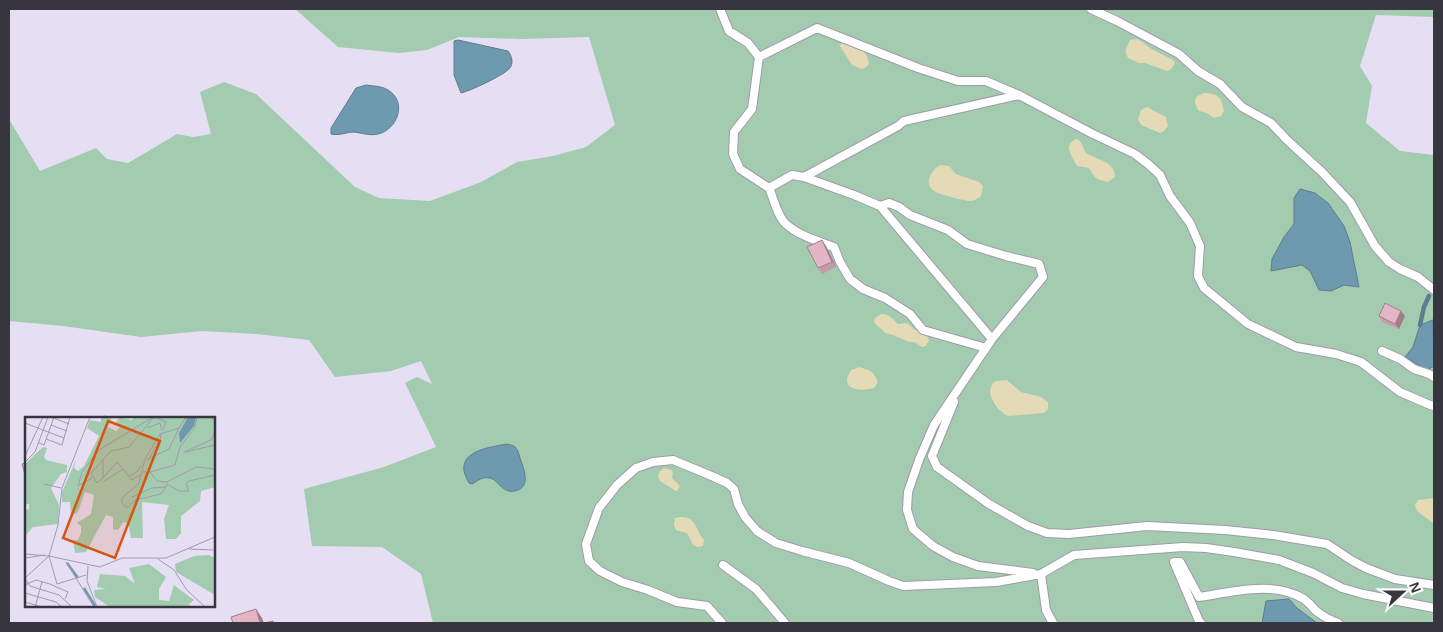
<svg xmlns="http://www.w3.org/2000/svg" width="1443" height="632" viewBox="0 0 1443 632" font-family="Helvetica,sans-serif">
<rect width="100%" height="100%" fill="#e6dff4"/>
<path fill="#a3cbb0" d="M295 9H1434V17L1376 15 1360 66 1372 86 1366 123 1400 151 1434 155V623H433L421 574 382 547 312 546 304 489 384 467 436 447 405 383 417 377 432 384 421 361 391 371 335 377 309 340 257 334 202 331 141 337 63 326 9 321V119L40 171 96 148 107 159 128 163 177 134 193 137 211 134 200 92 224 82 256 94 355 187 379 198 430 201 481 182 517 162 553 156 586 147 615 125 589 37 521 39 459 37 427 50 399 53 338 47Z"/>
<path fill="#e4dab5" d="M1137 39 1144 43 1150 48 1173 60 1175 63 1171 69 1167 71 1145 63H1139L1128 58 1126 54V49L1130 40Z
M844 41 857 42 867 56 869 64 866 67 862 69 852 65 840 46 842 42Z
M1204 93C1218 93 1222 98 1224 111L1221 116 1214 118 1207 113 1199 111C1193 102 1193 97 1204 93Z
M1147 107 1166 117 1168 126 1163 132 1160 133 1141 125 1138 119 1141 110Z
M1077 139 1080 141 1086 153C1097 160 1115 161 1115 177L1108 182C1095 179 1095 178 1089 168L1077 166C1072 157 1062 144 1077 139Z
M940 165 949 166 956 174 979 182 983 186 981 196C977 199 974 201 970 201 965 201 938 194 934 191 923 184 931 170 940 165Z
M881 314C888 313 893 319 898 324L907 323 915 330 921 331 926 333 929 340 926 346 922 347 914 342H909L893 335 885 333C882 328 876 327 874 321L875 318Z
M859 367C871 371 873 370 878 382L874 388C860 392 838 390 851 370Z
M1007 380 1021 392 1041 397 1048 402V409L1044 413 1008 416C1000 413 990 400 990 391 990 389 992 385 993 383L996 381Z
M664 468 671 470 673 472 672 478 680 486 678 490 676 491 660 481 658 477 659 472Z
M1434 498V522H1432L1417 511 1415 505 1418 500Z
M681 517C697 517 695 530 704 540L703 546 698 547 693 545 687 533 676 530 674 525 675 518Z"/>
<path fill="#6e9ab0" stroke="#5e7c8e" d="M458 40 508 51C512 56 514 64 509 69 502 76 470 91 461 93L454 75V41Z
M366 85C373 86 382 86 388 90 408 102 397 130 378 134 370 136 362 133 354 132 347 132 339 136 331 134V128L356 88Z
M1300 189 1315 193 1328 203 1344 226 1350 242 1359 287 1344 285 1331 291 1319 290 1310 271 1302 265 1271 271 1272 259 1284 237 1294 224V198Z
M1433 320 1434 366 1427 370 1405 357 1413 347 1420 325Z
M507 444C511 445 512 445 515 447 518 450 519 454 520 458 523 467 531 485 518 490 503 496 499 480 490 478 483 476 477 481 472 484L469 483C467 479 465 475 464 471 461 450 492 447 507 444Z
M1289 599 1297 608 1317 623H1262L1266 601Z"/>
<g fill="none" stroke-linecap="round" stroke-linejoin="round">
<path stroke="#5e7c8e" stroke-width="4.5" d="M1420 325 1424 307 1429 296"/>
<g stroke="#a19aae" stroke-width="10">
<path id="lane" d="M720 9 729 31 748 43 759 57
M1091 9 1117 21 1179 54 1198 71 1220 84 1242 107 1271 123 1287 140 1322 172 1350 202 1375 246 1389 262 1400 269 1418 277 1434 290
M1019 95 904 121 898 126 804 177 854 195 880 206 889 203 899 207 910 215 948 230 967 244 1006 256 1039 264 1043 277 992 339 934 425 919 460 908 492 907 510 913 529 933 546 953 557 978 566 1033 573
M804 177 792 175 769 188 740 169 733 154 734 132 752 109 759 57 817 28 918 68 958 81H986L1019 95 1091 133 1135 154 1148 164 1160 175 1170 196 1190 223 1200 246 1198 276 1204 288 1248 324 1296 347 1336 354 1361 362 1400 392 1430 405 1434 406
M769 188C774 199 777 216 786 224 799 236 818 241 834 247L840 262 850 279 863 289 885 298 910 314 923 330 986 348
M880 206 992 339
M1382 351 1400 359 1414 369 1429 374 1434 377
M954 402 932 456 937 467 989 504 1028 526 1047 533 1069 534 1147 526 1225 530 1273 535 1327 544 1351 560 1366 568 1395 579 1434 585
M723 565 756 589 785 623
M1041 574 1046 610 1053 623
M722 623 707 606 677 602 648 590 622 582 600 571 589 561 586 544 599 508 617 485 636 468 653 462 673 460 714 477 727 483 734 489 738 504 745 517 757 531 776 543 802 551 849 563 889 581 903 586 996 582 1041 574 1074 555 1183 547 1206 548 1234 552 1279 560 1313 573 1342 588 1363 594 1434 608
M1201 623 1199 621 1174 562H1180L1199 597C1232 592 1273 580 1304 599 1308 602 1312 606 1315 610 1322 616 1330 620 1338 623"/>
</g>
<use href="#lane" stroke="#fff" stroke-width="8"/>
</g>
<path fill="#c49ca9" d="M826 246 836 267 822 274 818 268Z
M1379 316H1405L1399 329 1383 322Z"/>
<path fill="#a07f8a" d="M822 240 826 246 836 267 832 262Z
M1401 311 1405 316 1399 329 1395 324Z
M256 609 262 618 264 623H260Z"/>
<path fill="#e4b5c5" stroke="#a07f8a" d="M822 240 832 262 818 268 807 247Z
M1385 303 1401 311 1395 324 1379 316Z
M106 416 107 418H95Z
M26 463V478L22 464Z
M256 609 260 623H233L231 617Z
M273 621V623H264Z"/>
<g transform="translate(25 417)">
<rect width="190" height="190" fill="#e6dff4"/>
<path d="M76 0H87L83 10 91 14 96 9 91 6 94 0 107 3 109 0H190V70L176 74 175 84 156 99V116L151 122H141L139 102 144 88 117 85 118 121H106L103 106 98 105 93 113 88 112V100L81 98 61 135 50 136 48 124 53 123 56 116V109L52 106 66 97 69 78 60 75 53 95 46 99 45 85H37V75L51 43 49 51 53 54 59 49 74 19 62 11 65 3 76 5ZM18 30 22 31 19 40 21 43 42 48V55L36 57 26 71 34 88 33 107 8 110 0 119V93L4 92V87H0V47ZM184 138 190 141V178L151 155 150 147 169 139ZM124 147 141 160 134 172V183L144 184 149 168 169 183 164 187 165 190H85L70 180 69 173 81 172 72 170 75 157 100 159 110 167 104 151Z" fill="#a3cbb0"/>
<path d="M163 0H171L169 9 155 26 154 16Z" fill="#6e9ab0"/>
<path fill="none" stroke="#6e9ab0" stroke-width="2.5" d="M42 146 53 161M59 171 70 189"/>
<path fill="none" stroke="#a09bab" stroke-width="1" d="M130 0 141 5 138 13M29 1 44 7M0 6 39 21M26 8 42 14M122 11 135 6 137 14M21 22 37 28 45 0M14 26 19 28 29 0M159 35 186 23 190 15M160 35 190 28M0 39 18 0M78 42V61L92 45 107 63 115 58M121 43 144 32 154 11M123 43 135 23 136 16M0 45 10 35 23 0M118 55H125L132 64 142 65 171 50 190 52M125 55 150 48 155 30 170 10 172 0M104 59 113 54 116 48M67 61 53 69 57 55 74 33 128 0M78 61 72 66 66 56 86 34 104 30 128 1M78 65 98 52M19 67 36 71M142 67 154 74H164L161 67 164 64 190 58M143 67 136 77 110 83 102 91 97 86V81L114 66 120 42 135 17 154 11 161 0M107 80 127 71 141 70M164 132 188 133M0 137 24 139M0 141 20 138M133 142 149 153 161 172 180 190M41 145 69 190M63 149 62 164 72 190M61 158 32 167 24 139 33 108 37 71 65 0M0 161 24 139 75 150 97 141H141L190 120M0 162 5 169 34 178 47 190M0 168 11 163 25 167 43 175 40 182M0 176 31 185 37 190M0 185 17 190M10 190 17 165"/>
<path fill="#d65511" fill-opacity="0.15" stroke="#d65511" stroke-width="2.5" d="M83 4 135 24 90 141 38 121Z"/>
<rect width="190" height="190" fill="none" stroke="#37353d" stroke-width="2.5"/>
</g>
<rect width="1443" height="632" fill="none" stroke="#37353d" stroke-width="20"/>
<g transform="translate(1403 592) rotate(69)" stroke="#ffffff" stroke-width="4" paint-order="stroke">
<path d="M0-4L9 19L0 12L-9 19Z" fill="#37353d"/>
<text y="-8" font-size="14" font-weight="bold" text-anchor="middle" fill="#37353d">N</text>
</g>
</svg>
